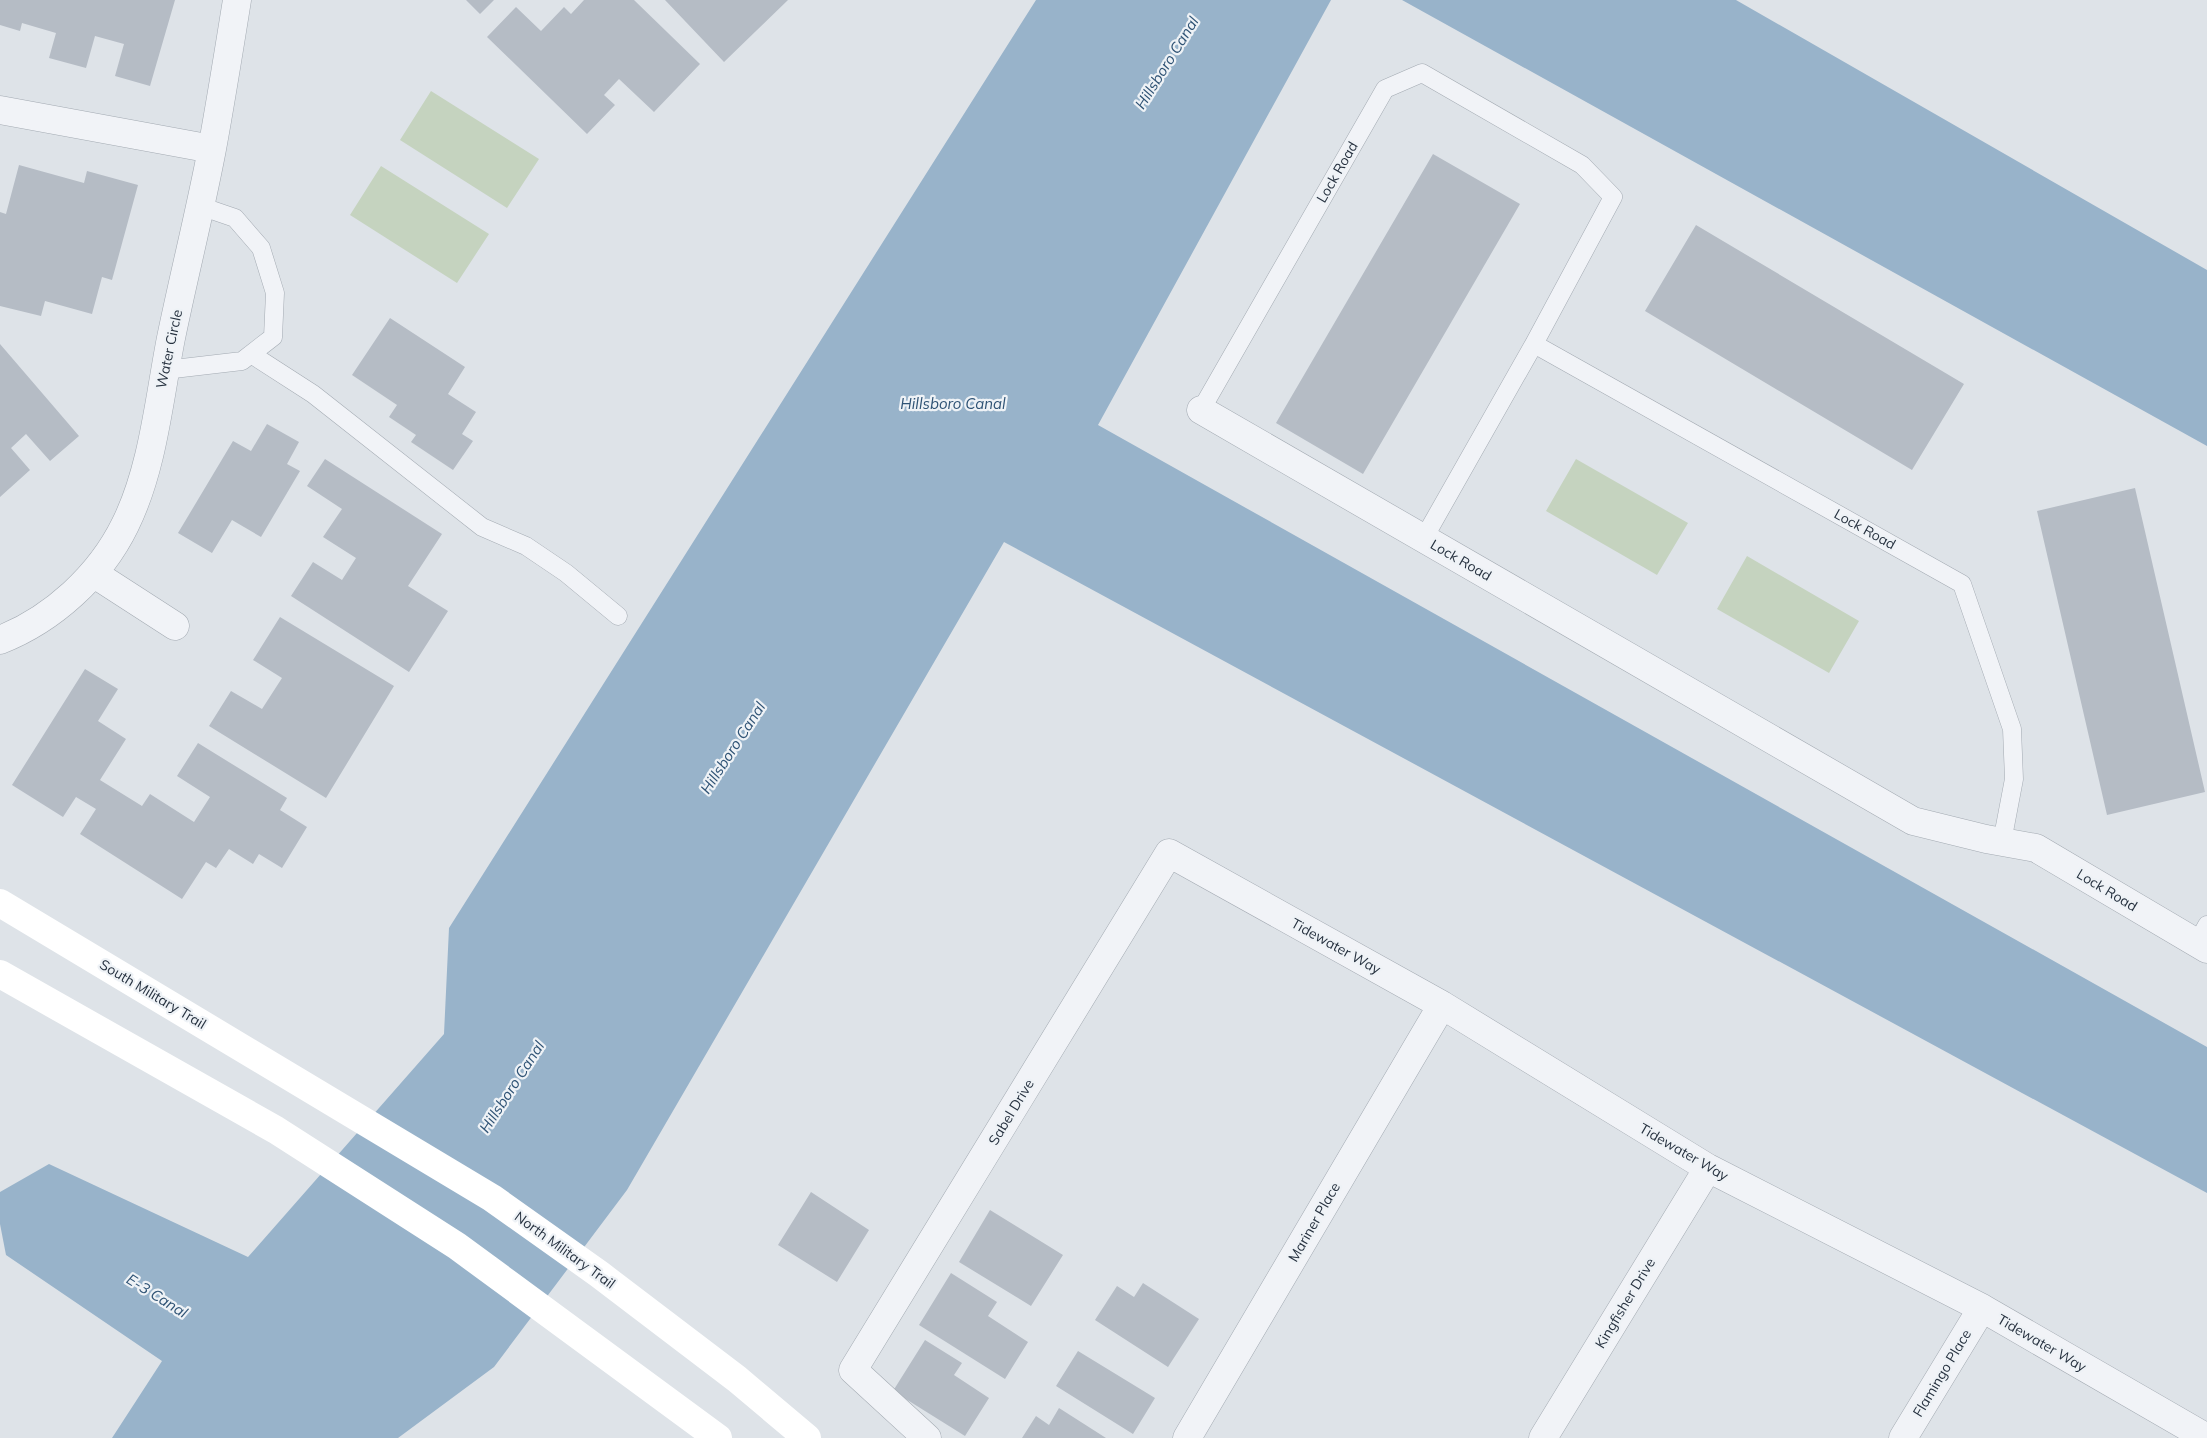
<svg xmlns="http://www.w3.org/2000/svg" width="2207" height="1438" viewBox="0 0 2207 1438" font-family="Mulish,sans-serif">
<rect width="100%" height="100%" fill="#dee3e8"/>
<path fill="#c5d3bf" d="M431 91 539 159 507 208 400 140Z
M381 166 489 234 457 283 350 215Z
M1576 459 1688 523 1657 575 1546 511Z
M1747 556 1859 621 1829 673 1717 609Z"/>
<path fill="#98b3ca" d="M1036 0H1331L1098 425 2207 1047V1193L1004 542 627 1190 494 1367 398 1438H112L162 1361 6 1255 0 1224V1192L49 1164 248 1257 444 1034 449 928Z
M1402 0H1736L2207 270V446Z"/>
<path fill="#b5bcc5" d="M0 0H175L150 86 115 76 124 44 95 36 86 68 49 58 56 33 22 23 20 31 0 25Z
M466 0H494L480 14Z
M584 0H634L700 64 654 112 619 79 604 95 615 105 587 134 487 37 516 7 541 31 564 7 571 14Z
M665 0H788L724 62Z
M1433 154 1520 204 1363 474 1276 423Z
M19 165 84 183 87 171 138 185 112 280 102 277 92 314 45 301 41 316 0 306V212L6 214Z
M1696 225 1964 384 1912 470 1645 311Z
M390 318 465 367 448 394 476 412 462 434 473 441 453 470 411 442 416 435 389 417 397 405 352 375Z
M0 344 79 436 50 461 26 434 11 448 30 470 0 497Z
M267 424 299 442 287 464 300 471 261 537 232 520 212 553 178 533 233 441 251 451Z
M325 459 442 534 408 586 448 611 409 672 291 596 313 562 342 580 356 558 323 537 342 509 307 486Z
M2135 488 2205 792 2107 815 2037 511Z
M280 617 394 686 326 798 209 726 231 691 262 709 282 678 253 660Z
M85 669 118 689 98 721 126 739 100 780 142 806 150 794 194 822 210 797 177 776 198 743 287 798 280 810 307 827 282 868 259 854 253 864 229 849 216 868 206 862 182 899 80 834 96 809 76 797 63 817 12 785Z
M811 1192 869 1230 837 1282 778 1245Z
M990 1210 1063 1255 1031 1306 959 1262Z
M951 1273 997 1302 988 1316 1028 1342 1005 1379 919 1325Z
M1143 1283 1199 1319 1168 1367 1095 1320 1117 1286 1134 1297Z
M925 1340 962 1363 954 1375 989 1398 965 1436 893 1391Z
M1078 1351 1155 1398 1133 1434 1056 1386Z
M1059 1408 1106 1438H1022L1036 1416 1049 1425Z"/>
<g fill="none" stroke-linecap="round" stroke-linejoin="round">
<g stroke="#a3aab2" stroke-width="19">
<path id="lane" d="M251 354 313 394 482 527 526 546 566 573 618 616
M165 370 242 361 273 337 275 293 261 248 235 218 200 206
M1201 410 1385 89 1422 73 1582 165 1613 197 1534 344
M1424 538 1534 344 1962 584 2012 729 2014 779 2002 842
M2197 943 2207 925"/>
</g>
<g stroke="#a3aab2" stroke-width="29">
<path id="street" d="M0 110 212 149
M1201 410 1913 821 1986 839 2036 848 2207 949
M93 573 175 626
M0 640C53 619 100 576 125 525 153 469 159 399 171 338 184 275 200 212 212 149 221 100 229 50 237 0
M927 1438 853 1370 1169 853 1442 1005 1708 1168 1982 1308 2207 1438
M1187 1438 1442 1005
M1543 1438 1708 1168
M1903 1438 1982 1308"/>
</g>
<use href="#lane" stroke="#f1f3f7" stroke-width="18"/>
<use href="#street" stroke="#f1f3f7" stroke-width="28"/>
<path stroke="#fff" stroke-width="28" d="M0 903 492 1198 599 1274 737 1379 807 1438
M0 974 276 1130 457 1246 718 1438"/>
</g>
<g text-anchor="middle" stroke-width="4.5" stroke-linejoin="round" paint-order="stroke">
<g font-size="14" fill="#273240" stroke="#eef2f6">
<text transform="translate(1337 172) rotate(-60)" y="5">Lock Road</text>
<text transform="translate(169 349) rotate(-78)" y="5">Water Circle</text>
<text transform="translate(1865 529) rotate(29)" y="5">Lock Road</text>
<text transform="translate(1461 560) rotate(30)" y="5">Lock Road</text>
<text transform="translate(2107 890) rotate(31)" y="5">Lock Road</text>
<text transform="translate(1336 946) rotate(29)" y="5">Tidewater Way</text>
<text transform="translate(153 994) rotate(31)" y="5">South Military Trail</text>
<text transform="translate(1011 1112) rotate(-59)" y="5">Sabel Drive</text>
<text transform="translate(1684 1152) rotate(30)" y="5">Tidewater Way</text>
<text transform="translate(1314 1222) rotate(-60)" y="5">Mariner Place</text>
<text transform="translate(565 1250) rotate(36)" y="5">North Military Trail</text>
<text transform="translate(1625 1303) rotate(-59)" y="5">Kingfisher Drive</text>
<text transform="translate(2042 1343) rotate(30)" y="5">Tidewater Way</text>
<text transform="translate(1942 1373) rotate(-59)" y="5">Flamingo Place</text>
</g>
<g font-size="15" font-style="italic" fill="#2f5375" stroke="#eef2f6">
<text transform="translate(1167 63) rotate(-58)" y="5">Hillsboro Canal</text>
<text x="953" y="409">Hillsboro Canal</text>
<text transform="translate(733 748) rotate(-57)" y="5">Hillsboro Canal</text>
<text transform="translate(512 1087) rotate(-57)" y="5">Hillsboro Canal</text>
<text transform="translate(157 1296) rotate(32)" y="5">E-3 Canal</text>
</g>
</g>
</svg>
